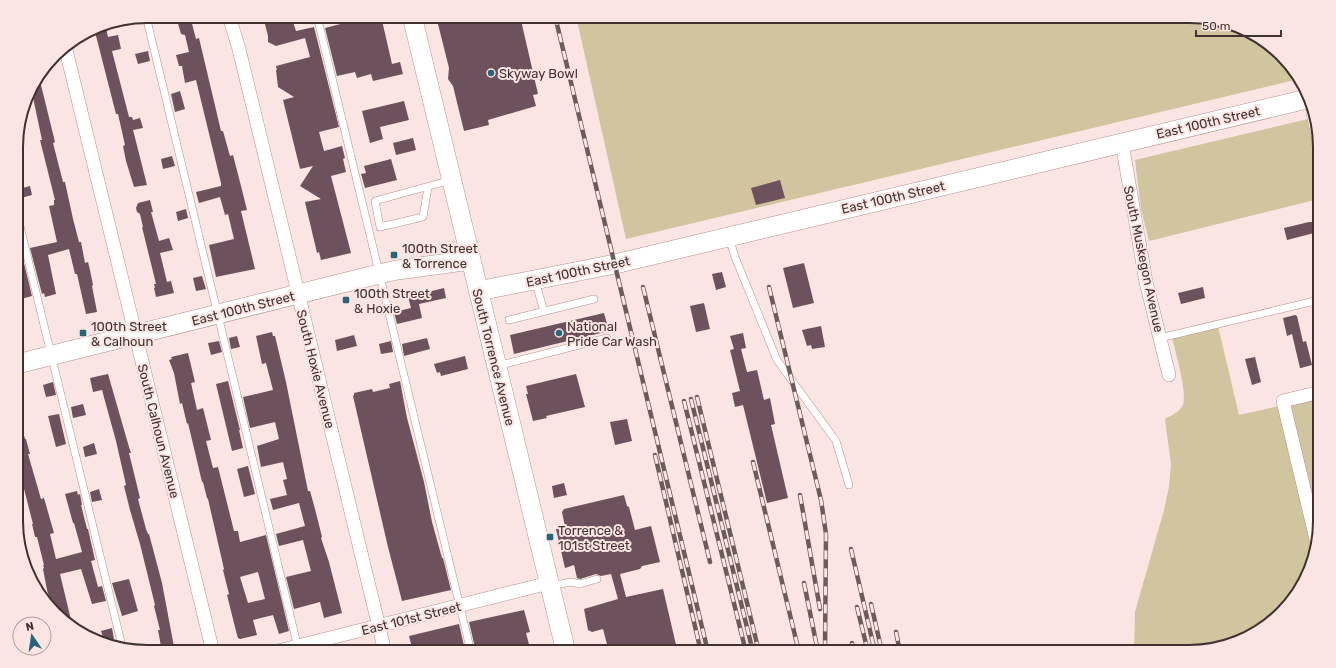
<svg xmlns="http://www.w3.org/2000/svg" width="1336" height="668" viewBox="0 0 1336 668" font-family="Rubik,sans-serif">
<rect width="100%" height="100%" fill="#fae5e2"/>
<path fill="#d1c59f" d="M576 16H1189L1247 29 1297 74 1299 79 626 239Z
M1308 119 1319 163V199L1149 241 1141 209 1135 160Z
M1218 326 1239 415 1320 397V521L1307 579 1261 630 1197 652H1134L1135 612 1164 510 1169 487 1171 465 1165 419C1170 416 1179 412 1182 407 1189 395 1175 352 1172 337Z"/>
<path fill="#6d515c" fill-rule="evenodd" d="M176 16H190L196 39 199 38 221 131H223L230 156 233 155 241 186 247 210 241 211 255 269 216 277 209 245 234 239 228 214 225 215 220 197 199 203 196 192 221 186V183L196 80 185 83 182 66H179L176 55 189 52 185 35 181 34Z
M281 16H291L296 31 314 27 339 127 319 132 324 151 342 146 345 158 343 159 346 172 331 176 351 253 321 260 319 252 317 253 305 202 321 199 300 186 313 166 300 169 283 100 294 97 278 87 276 70H277L276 66 310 57 305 38 276 46 268 42V36L264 20Z
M350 16H381L392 64 400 62 403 74 373 81 371 74 357 78 355 72 337 76 325 28 352 21Z
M436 16H520L538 94 533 95 536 106 488 120 489 125 464 131 453 86 448 79 449 68Z
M105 24 108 37 118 35 121 49 112 51 129 117H132L133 120 140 118 143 128 133 130 147 185 134 187 126 161 123 146 125 145 118 114H116L94 28 97 26Z
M148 51 150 61 138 64 135 54Z
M39 77 55 142 53 143 63 182H65L73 219 79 242H81L85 263 88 262 90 270 93 285 92 286 97 312 86 314 77 274H75L69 249 48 255 56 294 45 297 44 293 42 294 30 248 57 242 49 206 54 205V200H55L40 140H42L31 88Z
M180 91 185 109 175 112 171 94Z
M404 101 409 120 380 127 383 139 370 143 362 111Z
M413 138 416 150 396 155 393 143Z
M172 156 175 166 163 169 161 159Z
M391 159 397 180 365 188 361 174 366 173 364 166Z
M780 180 785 198 756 205 751 188Z
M30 186 32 195 21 198 19 189Z
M150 200 153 212H151L159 241 169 238 173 250 160 253 167 282 171 281 174 293 156 297 154 288H155L154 284H156L142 227H143L140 214 137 212 136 208 138 203Z
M186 209 188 218 178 221 176 212Z
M1309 222H1312L1314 233 1287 240 1284 228Z
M21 251 32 296 21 299 17 284V252Z
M804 263 814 303 793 308 783 268Z
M722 272 726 287 716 290 712 274Z
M202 276 206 289 196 291 193 278Z
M1203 287 1205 298 1181 304 1178 293Z
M444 288 446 298 419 304 422 318 397 324 394 312 411 308 408 297Z
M704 303 710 329 696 332 690 306Z
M604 313 609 331 514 354 510 335Z
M1295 315 1297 316 1303 342 1306 341 1312 365 1301 368H1300L1292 334 1287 336 1283 318Z
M821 326 825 347 812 349 811 345 807 346 802 330Z
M272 332 273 336H275L286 382 308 491H310L315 509 322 537 321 538 329 562 342 613 324 618 320 602 294 609 286 577 311 571 303 540 279 546 276 534 305 526 299 503 273 510 270 499 287 495 283 480 287 479 283 462 261 467 257 446 279 439 275 422 250 428 243 397 273 390 266 363 262 364 256 336Z
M743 333 746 348 741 349 747 372 757 370 764 400 770 398 775 424 771 425 788 498 767 503 743 405 735 407 732 393 740 391 730 350 734 349 730 336Z
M354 335 357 346 337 351 335 340Z
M237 336 240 347 231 349 229 338Z
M427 338 430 349 404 356 402 344Z
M219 341 222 352 211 355 208 343Z
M391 341 393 352 381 354 379 344Z
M188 353 195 382 191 383 197 410 203 408 211 440 206 441 213 468 218 467 234 531H238L240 542 266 535 289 631 279 634 273 615 253 620 257 635 240 639 238 638 237 635 227 595 229 594 223 570 224 569 208 499 207 498 203 482H202L188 423 187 424 182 403 180 404 174 373 169 360 172 359 171 357ZM258 572 265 599 248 603 240 577Z
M465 356 468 369 441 376 440 372 437 373 434 364Z
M1255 357 1261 382 1252 385 1245 359Z
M108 374 129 447 131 453H129L140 498 138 499 146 529 148 534H149L162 583 175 652H162L158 630H160L154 606 155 605 140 544 130 510 124 486 126 485 116 441 102 390 93 392 90 378Z
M576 374 585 407 546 416 547 418 533 421 526 394H528L526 386Z
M228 381 240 430H239L243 448 232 451 216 384Z
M400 381 407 418 424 482 432 522 442 558H443L451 590 402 601 388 547 353 396 354 395V393L372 389 373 392 390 388 389 384Z
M53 382 56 395 46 397 43 385Z
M83 404 86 415 73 418 71 407Z
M59 414 66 444 56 447 48 416Z
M627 419 632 441 615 445 610 422Z
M17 421H20L25 439H26L30 454H28L41 499 44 498 54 533 50 534 56 559 82 552 74 523H73L65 494 77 491 78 495 80 494 82 505H81L87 529H88L95 560 91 561 98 587 102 586 106 601 92 604 81 569 60 574 72 624 53 609 47 590 43 569 44 568 43 565H44L37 537H35L32 524H33L21 477H19L17 469Z
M94 443 97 454 85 457 83 447Z
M248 466 255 494 244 497 237 469Z
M564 483 567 495 554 498 552 486Z
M99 489 102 500 92 502 90 492Z
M624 495 627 506 629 507 635 530 651 526 660 562 642 566 640 569 620 574 626 597 663 589 677 649 666 652H609L603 629 592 632 588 630 584 609 618 599 611 574 601 576 596 574 580 579 577 578 574 565 565 568 556 529 565 527 562 512 564 509Z
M129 579 138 611 122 616 112 583Z
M524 610 530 632 526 633 531 652H476L469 622Z
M459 624 465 650 458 652H413L409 636Z
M112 628 114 639 104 641 101 631Z"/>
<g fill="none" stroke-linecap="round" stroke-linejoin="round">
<g stroke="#b3928e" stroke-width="8">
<path id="service" d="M146 16 298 648
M317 16 471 652
M428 187 423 217 380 227 375 201 451 180
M16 210 122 646
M729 237 735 257 777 360 836 441 849 485
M535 281 544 311
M509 320 594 299
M1160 338 1319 300
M497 366 607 338
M550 586 571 582 580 584 597 579"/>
</g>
<g stroke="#b3928e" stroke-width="14">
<path id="minor" d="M229 16 239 49 385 652
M65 46 213 652
M1313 113 1319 140
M1122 143 1146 282 1169 375
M1316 539 1283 401 1320 392
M274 652 549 583"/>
</g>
<g stroke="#b3928e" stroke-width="20">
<path id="secondary" d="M412 16 566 652
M478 291 615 264 1307 99
M17 364 379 274 397 270 471 260"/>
</g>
<use href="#service" stroke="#fff" stroke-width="7"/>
<use href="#minor" stroke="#fff" stroke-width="13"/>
<use href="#secondary" stroke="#fff" stroke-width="19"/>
<g stroke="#6b5b5a" stroke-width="4.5">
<path id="rail" d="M555 16 708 652
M643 287 710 562
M769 287 821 500 826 534 825 652
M697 397 759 652
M691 399 753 652
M684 401 746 652
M655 455 701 652
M753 462 799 652
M800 495 820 609
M851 549 875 652
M804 583 818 652
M871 604 882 652
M857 607 868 652
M896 632 900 652
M852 643 854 652"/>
</g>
<use href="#rail" stroke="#fae5e2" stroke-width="3" stroke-dasharray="9" stroke-linecap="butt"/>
</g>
<g fill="#25667a" stroke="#fae5e2" stroke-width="1.5">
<circle cx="491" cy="73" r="4"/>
<rect x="390" y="251" width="8" height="8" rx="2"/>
<rect x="342" y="296" width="8" height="8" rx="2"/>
<rect x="79" y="329" width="8" height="8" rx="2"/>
<circle cx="559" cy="333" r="4"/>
<rect x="546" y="533" width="8" height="8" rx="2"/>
</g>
<g text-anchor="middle" stroke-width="4" stroke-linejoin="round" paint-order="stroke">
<g font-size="13" fill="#403231" stroke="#fae5e2" text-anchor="start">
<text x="499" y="78">Skyway Bowl</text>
<text x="402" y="253">100th Street<tspan x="402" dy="15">&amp; Torrence</tspan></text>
<text x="354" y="298">100th Street<tspan x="354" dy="15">&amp; Hoxie</tspan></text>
<text x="91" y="331">100th Street<tspan x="91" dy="15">&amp; Calhoun</tspan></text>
<text x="567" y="331">National<tspan x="567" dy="15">Pride Car Wash</tspan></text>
<text x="558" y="535">Torrence &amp;<tspan x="558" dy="15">101st Street</tspan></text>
</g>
<g font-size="13" fill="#403231" stroke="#fae5e2">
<text transform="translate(1208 122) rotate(-13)" y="5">East 100th Street</text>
<text transform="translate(893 197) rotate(-13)" y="5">East 100th Street</text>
<text transform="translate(1144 259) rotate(78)" y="5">South Muskegon Avenue</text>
<text transform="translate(578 271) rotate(-12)" y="5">East 100th Street</text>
<text transform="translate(243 308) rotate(-14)" y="5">East 100th Street</text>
<text transform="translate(494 357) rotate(76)" y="5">South Torrence Avenue</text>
<text transform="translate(316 369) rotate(76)" y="5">South Hoxie Avenue</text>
<text transform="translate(159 431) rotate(76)" y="5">South Calhoun Avenue</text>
<text transform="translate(411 618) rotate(-14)" y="5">East 101st Street</text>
</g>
</g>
<path d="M0 0H1336V668H0ZM147 23H1189A124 124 0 0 1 1313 147V521A124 124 0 0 1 1189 645H147A124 124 0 0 1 23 521V147A124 124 0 0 1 147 23Z" fill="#fae5e2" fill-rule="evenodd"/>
<path fill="none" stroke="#403231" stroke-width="2" d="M147 23H1189A124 124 0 0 1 1313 147V521A124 124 0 0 1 1189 645H147A124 124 0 0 1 23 521V147A124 124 0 0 1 147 23Z"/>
<g transform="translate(32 636) rotate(347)"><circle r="19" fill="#fae5e2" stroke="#b09d9b"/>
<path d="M0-3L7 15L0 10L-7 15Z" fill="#25667a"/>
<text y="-6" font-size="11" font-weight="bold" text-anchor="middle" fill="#403231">N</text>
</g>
<path d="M1196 30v6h85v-6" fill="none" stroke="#403231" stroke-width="2"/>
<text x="1202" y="30" font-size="12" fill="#403231" stroke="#fae5e2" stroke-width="3" paint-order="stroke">50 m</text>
</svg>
